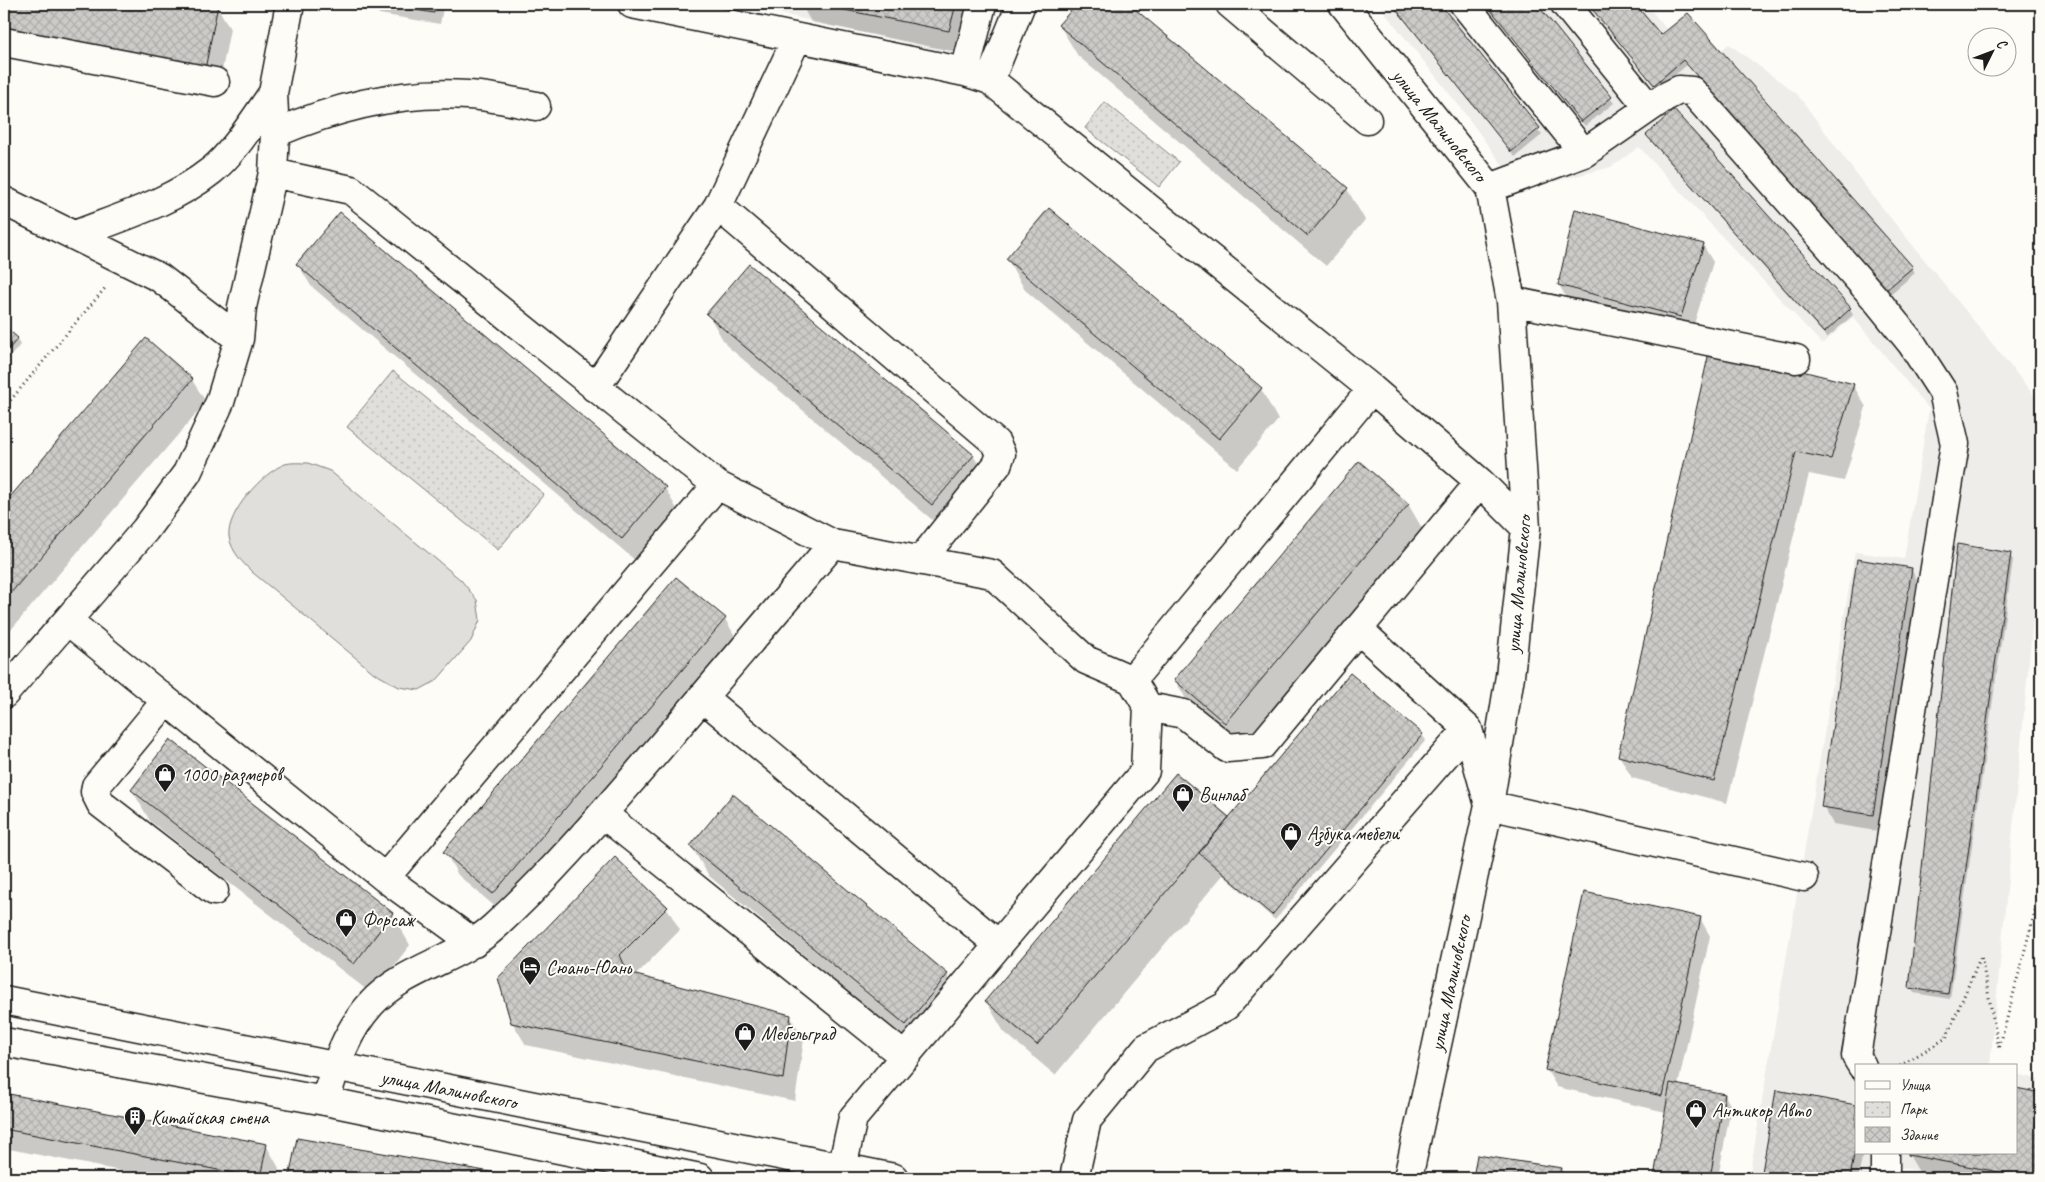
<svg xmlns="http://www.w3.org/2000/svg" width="2045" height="1182" viewBox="0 0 2045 1182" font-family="Caveat,sans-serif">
<defs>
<pattern id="park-dots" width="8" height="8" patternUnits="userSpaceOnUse" patternTransform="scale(1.25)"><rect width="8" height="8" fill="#e0dfdb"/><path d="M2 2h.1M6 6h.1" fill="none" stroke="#c0bfbb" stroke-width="1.8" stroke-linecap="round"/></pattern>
<pattern id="building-cross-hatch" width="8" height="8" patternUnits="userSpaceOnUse" patternTransform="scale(1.25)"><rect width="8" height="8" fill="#cccbc8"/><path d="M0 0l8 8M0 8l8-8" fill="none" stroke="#afaeab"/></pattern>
</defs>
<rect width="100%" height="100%" fill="#fdfcf7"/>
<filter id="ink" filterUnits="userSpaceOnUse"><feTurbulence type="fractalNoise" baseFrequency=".02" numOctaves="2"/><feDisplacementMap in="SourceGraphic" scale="10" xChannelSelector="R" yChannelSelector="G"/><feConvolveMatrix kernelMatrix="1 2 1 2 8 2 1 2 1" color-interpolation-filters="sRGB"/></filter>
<g filter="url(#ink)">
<path fill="#eeede9" d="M739 4H973L959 55Z
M1378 4H1646L1698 68 1729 44 1797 94 1868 190 2041 404V536L1990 1066H1856V1153H2016V1074L2041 1080V1178H1961L1873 1163 1870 1178H1749L1855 552 1904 559 1929 409 1853 317 1822 344 1639 147 1611 167 1521 190 1460 107Z"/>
<path fill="#e0dfdb" stroke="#7e7e7c" d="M308 463 330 471 461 580 477 600 480 620 471 641 436 681 419 690 399 687 374 673 252 572C242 562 232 552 229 537 226 513 263 472 285 464 292 462 301 463 308 463Z"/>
<path fill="url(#park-dots)" stroke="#7e7e7c" d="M1105 102 1179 162 1159 187 1085 128Z
M393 371 544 494 498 550 347 427Z"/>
<path fill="#0003" d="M4 4H205L217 6 230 29 218 91 4 47Z
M373 4H444L440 24 379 14Z
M801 4H974L962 53 811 22Z
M1078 4H1127L1347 189 1365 220 1326 266 1078 56 1060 26Z
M1392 4H1438L1542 135 1515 157Z
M1486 4H1535L1614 103 1585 126Z
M1588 4H1634L1661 37 1912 267 1915 273 1888 296 1687 65 1658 89Z
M1674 112 1850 309 1853 315 1827 338 1651 141Z
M1703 245 1713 262 1691 334 1569 302 1559 285Z
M1007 259 1261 389 1278 420 1237 469 1025 290Z
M298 264 665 488 678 511 636 561 311 286Z
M708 314 973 455 991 486 950 535 726 345Z
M4 327 17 339 20 345 4 364Z
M146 340 192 380 206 402 4 638V506Z
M1711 350 1853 385 1866 407 1844 481 1809 474 1727 803 1632 778 1619 755Z
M1408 504 1426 535 1243 752 1193 711 1175 680Z
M2010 555 2013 560 1950 999 1914 993 1911 988Z
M1911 569 1921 587 1882 832 1833 824 1823 806Z
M725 619 738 641 506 916 458 875 445 852Z
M1350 674 1422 735 1426 740 1275 920 1223 875 1055 1075 1004 1032 986 1001 1176 775 1229 819Z
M171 741 392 914 410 945 372 994 150 821 132 790Z
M691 846 947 975 965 1005 924 1055 709 876Z
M667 908 680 930 635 976 790 1016 804 1039 795 1101 526 1045 512 1022Z
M1700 918 1710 936 1678 1086 1725 1095 1731 1107 1718 1178H1654L1666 1112 1557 1087 1546 1069Z
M2016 1089 2041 1094V1178H1951L1919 1172 1909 1155 2016 1153Z
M1777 1092 1856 1106V1153H1863L1858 1178H1762Z
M4 1094 266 1145 279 1168 277 1178H157L4 1148Z
M298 1139 518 1178H290Z
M1478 1156 1561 1170 1566 1178H1475Z"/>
<path fill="url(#building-cross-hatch)" stroke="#1c1c1c" d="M4 4H211L218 5 205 69 4 27Z
M380 4H435L434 13Z
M815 4H956L949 31Z
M1077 4H1129L1348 188 1308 236 1058 25Z
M1392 4H1440L1540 128 1511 152Z
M1486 4H1537L1612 97 1581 122Z
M1588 4H1635L1661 35 1688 13 1913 267 1885 291 1683 60 1654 85Z
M1674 110 1851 308 1824 333 1646 135Z
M1049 208 1262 388 1219 439 1006 259Z
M1575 209 1704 244 1681 317 1558 285Z
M340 212 666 487 622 539 296 264Z
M749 264 974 455 932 505 706 314Z
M4 326 18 338 4 355Z
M146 338 193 379 4 601V504Z
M1710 348 1854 384 1831 459 1796 452 1714 781 1618 756Z
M1359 461 1409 504 1225 723 1174 680Z
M1957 544 2011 553 1948 994 1909 988Z
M1857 559 1912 568 1873 815 1821 807Z
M676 577 726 618 493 894 443 852Z
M1350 673 1423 734 1272 915 1199 853Z
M170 739 393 913 354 964 131 790Z
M1176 773 1229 817 1037 1045 985 1001Z
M733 794 948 974 906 1025 690 846Z
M615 857 668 907 620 955 628 973 791 1015 783 1079 511 1023 498 978Z
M1584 892 1701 917 1662 1096 1545 1070Z
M1670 1083 1725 1094 1710 1178 1654 1177Z
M2016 1088 2041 1093V1178H2031L1908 1155V1153H2016Z
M1776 1090 1856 1105V1143L1850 1178H1761Z
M4 1093 267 1144 260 1178 4 1129Z
M297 1138 525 1178H289Z
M1477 1155 1562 1168 1560 1178H1473Z"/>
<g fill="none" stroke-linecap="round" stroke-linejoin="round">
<g stroke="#1c1c1c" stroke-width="31">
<path id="minor" d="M632 4 965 72 990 80 1372 389 1480 482 1526 528
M1230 4 1367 120
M1343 4 1490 188 1511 301 1526 528 1510 676 1489 805 1408 1178
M1464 4 1584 153
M1565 4 1649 108
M4 42 215 82
M965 72 982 4
M990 80 1021 4
M275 133C336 107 401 90 468 95 491 96 514 102 536 106
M273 173 351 190 717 485 833 544 992 574 1086 660 1132 680 1148 707 1145 771 853 1118 842 1168
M1490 188 1584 153 1665 97 1679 90 1692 91 1874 297 1912 344 1943 392 1955 444 1856 1056 1862 1066
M4 201 160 278 239 339
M718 206 996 443 1001 454 997 465 921 560
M75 235C121 217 172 202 211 171 233 154 256 117 273 93
M1511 301 1796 359
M595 388 718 206 797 38
M68 621 385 878 474 943
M1358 629 1468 729 1489 805 1804 877
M1132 680 1372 389
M4 694 145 530 187 473 220 402 239 339 242 307 273 173 275 133 273 93 290 4
M702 697 999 945
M166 701 96 786 95 792 101 804 214 891
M1148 707 1184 714 1227 748 1262 745 1480 482
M603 814 905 1057
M385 878 717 485
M4 1042 325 1101 700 1178
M325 1101C336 1065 345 1033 371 1004 404 968 458 960 494 927 552 874 604 812 656 752 715 682 774 613 833 544
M1074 1178 1087 1120 1146 1048 1226 1006 1468 729
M1885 1178V1153"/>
</g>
<g stroke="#1c1c1c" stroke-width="31">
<path id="major" d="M4 1000 894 1178"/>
</g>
<path stroke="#1c1c1c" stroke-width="3" stroke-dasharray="1 4" stroke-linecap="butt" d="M4 408 106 287
M1900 1066 1946 1038 1981 956 1999 1049 2039 896 2041 920"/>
<use href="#minor" stroke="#fdfcf7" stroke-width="28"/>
<use href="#major" stroke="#fdfcf7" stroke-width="28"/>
</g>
</g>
<defs>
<g id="shop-pin" transform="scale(1.125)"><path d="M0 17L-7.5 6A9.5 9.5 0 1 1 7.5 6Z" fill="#1c1c1c" stroke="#fdfcf7"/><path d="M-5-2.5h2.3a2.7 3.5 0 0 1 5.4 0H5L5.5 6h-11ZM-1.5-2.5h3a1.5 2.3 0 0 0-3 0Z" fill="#fff"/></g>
<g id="hotel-pin" transform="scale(1.125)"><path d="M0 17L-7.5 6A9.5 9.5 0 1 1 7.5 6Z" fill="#1c1c1c" stroke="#fdfcf7"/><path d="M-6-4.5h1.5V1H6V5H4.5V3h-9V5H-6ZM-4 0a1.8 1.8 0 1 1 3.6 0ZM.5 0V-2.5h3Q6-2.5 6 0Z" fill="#fff"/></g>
<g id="building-pin" transform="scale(1.125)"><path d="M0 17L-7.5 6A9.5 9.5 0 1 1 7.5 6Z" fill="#1c1c1c" stroke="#fdfcf7"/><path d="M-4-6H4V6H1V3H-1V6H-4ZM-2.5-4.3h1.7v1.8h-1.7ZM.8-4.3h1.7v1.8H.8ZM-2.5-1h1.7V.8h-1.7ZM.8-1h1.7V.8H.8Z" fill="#fff"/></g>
</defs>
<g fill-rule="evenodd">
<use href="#shop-pin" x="165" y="774"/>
<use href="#shop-pin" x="1183" y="794"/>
<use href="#shop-pin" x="1291" y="833"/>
<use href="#shop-pin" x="346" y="919"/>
<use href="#hotel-pin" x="530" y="967"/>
<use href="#shop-pin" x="745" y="1033"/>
<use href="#shop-pin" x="1696" y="1110"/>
<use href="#building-pin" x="135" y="1117"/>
</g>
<g text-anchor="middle" stroke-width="4" stroke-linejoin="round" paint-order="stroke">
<g font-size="20" fill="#1c1c1c" stroke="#fdfcf7">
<text transform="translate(1440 125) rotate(51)" y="7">улица Малиновского</text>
<text transform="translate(1518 584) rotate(-85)" y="7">улица Малиновского</text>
<text transform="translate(1450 983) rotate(-78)" y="7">улица Малиновского</text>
<text transform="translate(449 1089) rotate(11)" y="7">улица Малиновского</text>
</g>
<g font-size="20" fill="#1c1c1c" stroke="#fdfcf7" text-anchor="start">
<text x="181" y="781">1000 размеров</text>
<text x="1199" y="801">Винлаб</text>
<text x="1307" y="840">Азбука мебели</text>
<text x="362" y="926">Форсаж</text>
<text x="546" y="974">Сюань-Юань</text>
<text x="761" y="1040">Мебельград</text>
<text x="1712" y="1117">Антикор Авто</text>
<text x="151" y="1124">Китайская стена</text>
</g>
</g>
<rect width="2045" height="1182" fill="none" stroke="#fdfcf7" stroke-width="20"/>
<rect x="10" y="10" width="2025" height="1162" fill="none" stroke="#1c1c1c" stroke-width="2" filter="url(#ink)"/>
<rect x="1855" y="1064" width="162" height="90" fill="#fdfcf7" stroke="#a3a29f"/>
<rect x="1865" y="1081" width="25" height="8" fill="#fdfcf7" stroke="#a3a29f"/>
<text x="1900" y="1090" font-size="15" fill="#1c1c1c">Улица</text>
<rect x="1865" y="1102" width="25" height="15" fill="url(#park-dots)" stroke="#a3a29f"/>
<text x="1900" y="1114" font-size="15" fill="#1c1c1c">Парк</text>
<rect x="1865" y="1127" width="25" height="15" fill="url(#building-cross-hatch)" stroke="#a3a29f"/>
<text x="1900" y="1140" font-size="15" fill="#1c1c1c">Здание</text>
<g transform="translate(1992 52) rotate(48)"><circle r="24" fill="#fdfcf7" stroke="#a3a29f"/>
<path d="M0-4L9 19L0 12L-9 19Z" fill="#1c1c1c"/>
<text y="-8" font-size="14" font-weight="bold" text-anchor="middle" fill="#1c1c1c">С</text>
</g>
</svg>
